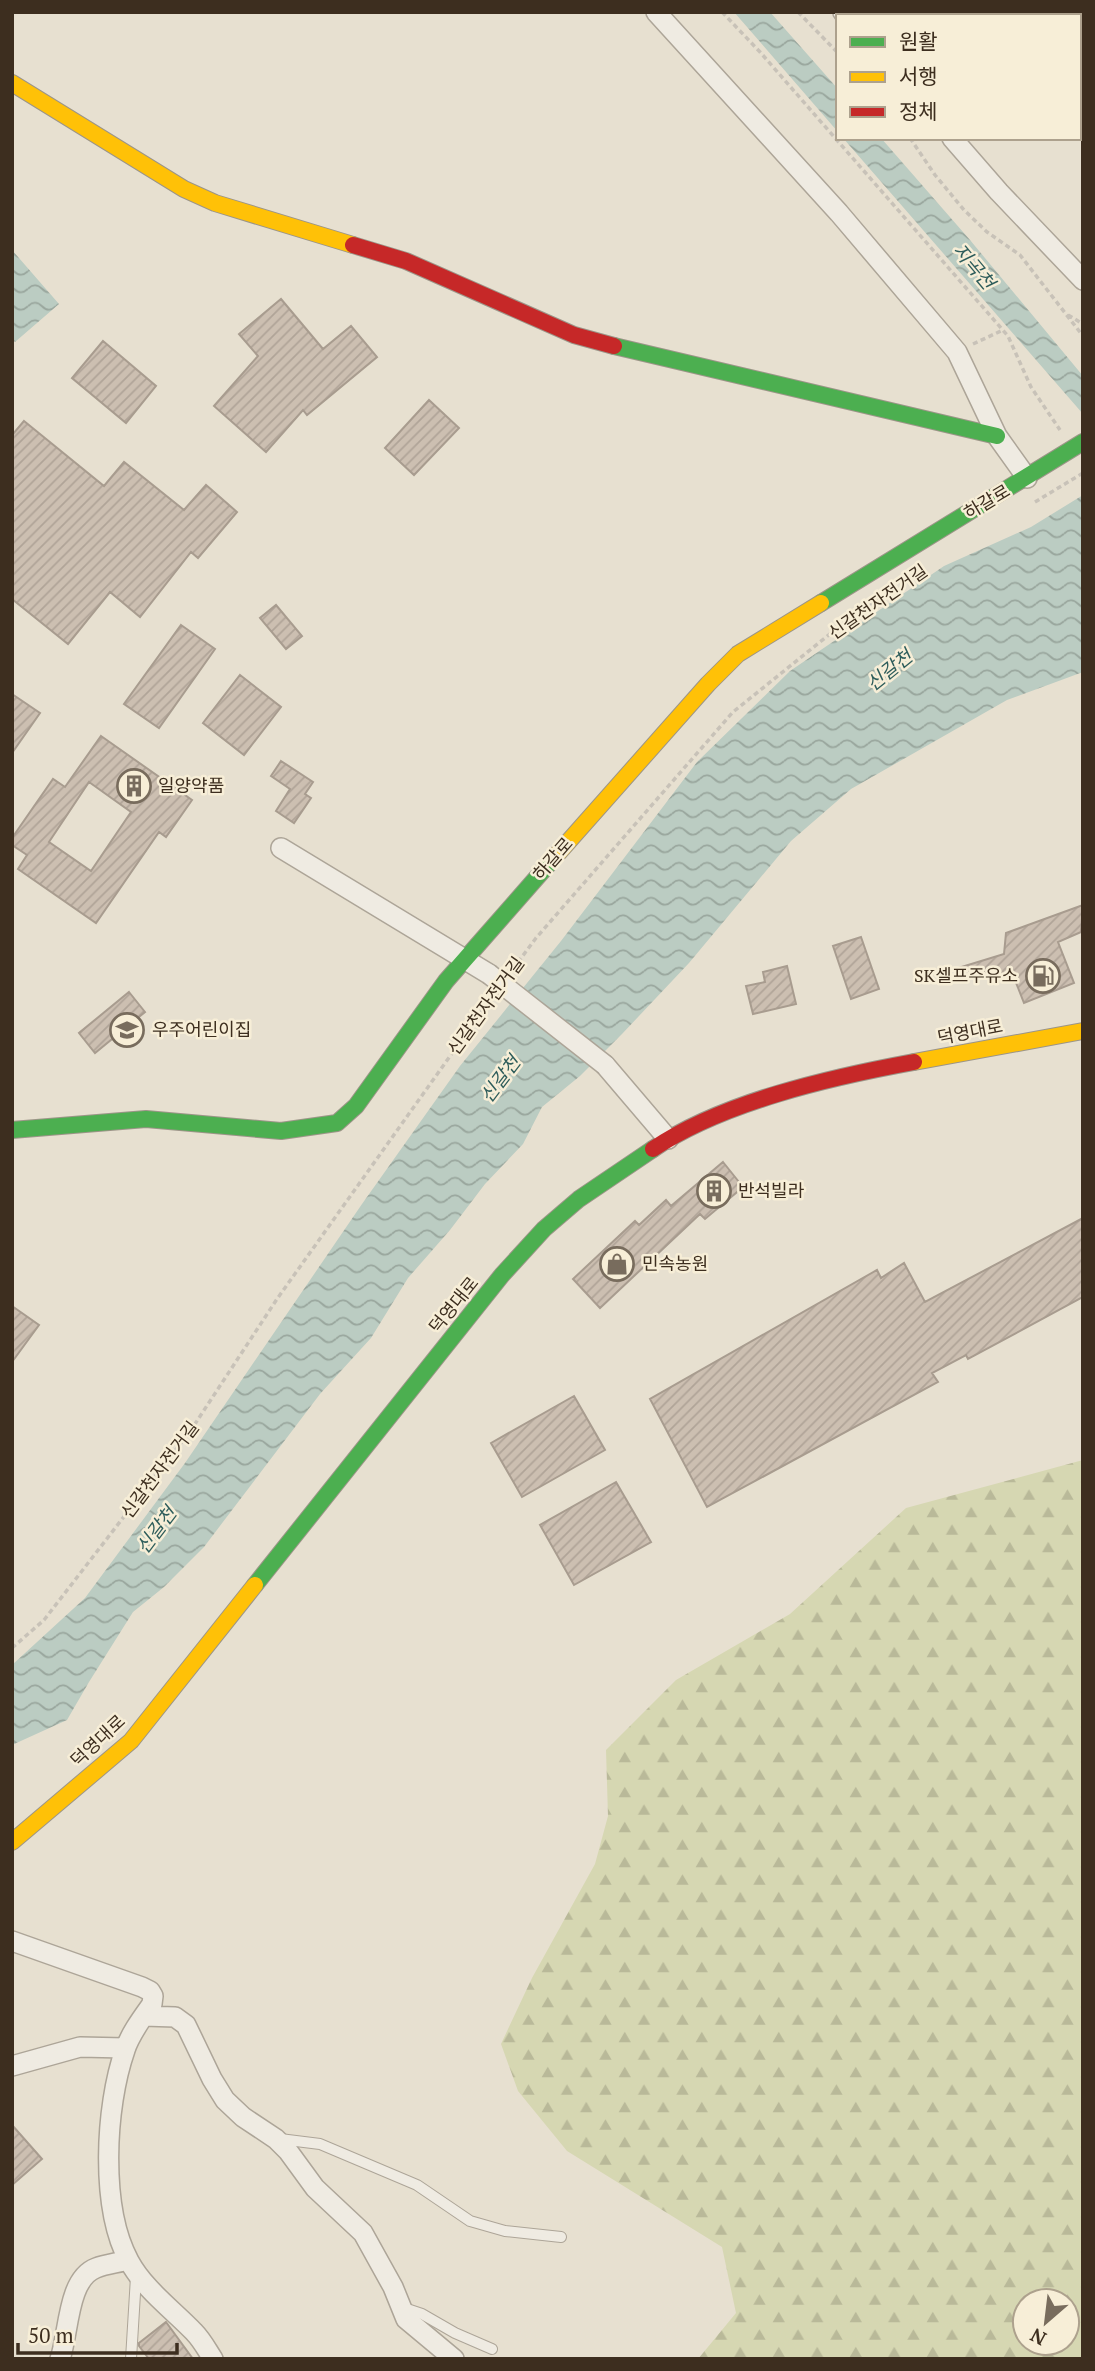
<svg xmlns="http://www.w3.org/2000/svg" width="1095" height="2371" viewBox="0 0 1095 2371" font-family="'PT Serif','Noto Sans KR',serif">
<defs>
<pattern id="forest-firs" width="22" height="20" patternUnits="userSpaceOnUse" patternTransform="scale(1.75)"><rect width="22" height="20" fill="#d6d7b2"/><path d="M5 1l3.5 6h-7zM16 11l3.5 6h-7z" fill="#b9b999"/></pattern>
<pattern id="water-waves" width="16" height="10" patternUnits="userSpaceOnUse" patternTransform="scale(1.75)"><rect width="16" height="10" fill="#bbccc2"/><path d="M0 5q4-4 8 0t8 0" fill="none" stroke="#99a69d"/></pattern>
<pattern id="building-hatch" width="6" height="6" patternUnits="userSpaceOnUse" patternTransform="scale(1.75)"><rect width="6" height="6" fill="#ccbfb1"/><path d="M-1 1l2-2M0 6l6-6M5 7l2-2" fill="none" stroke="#b0a498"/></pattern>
</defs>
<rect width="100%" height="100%" fill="#e7e0d0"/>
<path fill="url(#forest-firs)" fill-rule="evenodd" d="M1083 1460V2359H698L736 2313 722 2247 567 2151 518 2091 501 2044 532 1978 595 1864 608 1816 606 1750 676 1680 790 1614 906 1508ZM1025 2301H1067V2343H1025Z"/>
<path fill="url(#water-waves)" d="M734 12H770L838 89V132Z
M843 138H881L970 240 1083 376V414Z
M12 250 59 304 15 342 12 339Z
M1083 495V672L1007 700 851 789 791 841 689 963 622 1034 580 1076 542 1107 523 1144 485 1184 450 1230 408 1278 371 1338 320 1394 204 1547 164 1587 133 1612 89 1682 67 1720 12 1745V1665L85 1598 185 1463 362 1204 460 1066 561 941 697 762 790 671 944 566 1031 527Z"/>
<path fill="url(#building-hatch)" stroke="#a89c8f" stroke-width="2" fill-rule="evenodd" d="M281 299 323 349 351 326 377 357 307 415 303 410 266 452 214 406 258 356 239 334Z
M103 341 156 386 126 423 72 378Z
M429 400 459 428 414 475 385 448Z
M24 421 104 486 124 462 184 510 206 485 237 512 198 558 191 552 140 617 110 592 68 644 12 599V435Z
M276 605 302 636 286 649 260 618Z
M181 625 215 649 159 728 124 704Z
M240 675 281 707 244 755 203 723Z
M12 694 40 713 12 753Z
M101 736 192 800 166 837 159 832 96 923 18 869 27 855 12 845V838L53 779 65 787ZM89 782 131 812 91 871 49 842Z
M281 761 313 782 305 794 311 798 294 823 276 811 290 789 271 776Z
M1083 905 1081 932 1058 942 1074 983 1024 1003 1013 975 955 969 1004 954 1006 933Z
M861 937 879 989 851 999 833 946Z
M787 966 796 1004 753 1014 746 986 765 982 763 972Z
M129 992 145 1012 95 1053 79 1033Z
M723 1162 743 1187 705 1219 700 1214 600 1308 573 1279 635 1221 639 1225 666 1200 671 1206Z
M1083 1218V1297L968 1359 966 1355 932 1373 938 1382 707 1507 650 1399 877 1270 881 1278 904 1263 925 1302Z
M12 1306 39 1325 12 1362Z
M574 1396 605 1450 522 1497 491 1443Z
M616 1482 651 1542 574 1585 540 1525Z
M12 2125 42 2159 12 2185Z
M166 2322 193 2359H149L139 2346V2343Z"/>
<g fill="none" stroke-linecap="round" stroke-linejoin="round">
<g stroke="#ada598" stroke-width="12">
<path id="lane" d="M280 2139 320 2144 417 2185 470 2221 505 2231 561 2237
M401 2307 422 2314 455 2333 492 2349
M131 2359 136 2277"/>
</g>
<g stroke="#ada598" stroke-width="22">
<path id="street" d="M656 12 839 213 957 352 997 436 1027 478
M843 12 846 16
M952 138 999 192 1083 280
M281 848 489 974
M605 1065 668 1139
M12 1941 142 1987 150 1991 153 1996 152 2004C142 2018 130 2034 125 2050 105 2107 100 2208 129 2261 144 2289 173 2310 194 2332 202 2340 207 2350 213 2359
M144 2016 175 2017 186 2025 212 2079 225 2100 243 2117 276 2139 288 2151 315 2188 363 2233 393 2287 406 2319 454 2359
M12 2066 80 2047 125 2048
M60 2359C69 2334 67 2279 96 2268 106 2264 118 2263 128 2260"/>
</g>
<g stroke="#9c9588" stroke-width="18">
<path id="fast" d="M1052 12 1055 16
M1079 48 1083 52
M614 346 997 436
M821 603 1083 442
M12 1130 146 1119 281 1131 337 1123 356 1106 446 981 553 859
M255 1585 502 1275 544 1229 579 1199 653 1149"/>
</g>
<g stroke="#9c9588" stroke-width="18">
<path id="slow" d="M12 83 184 189 215 203 353 245
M553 859 708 684 738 654 821 603
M914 1062 1083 1031
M12 1842 131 1741 255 1585"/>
</g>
<g stroke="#9c9588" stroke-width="18">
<path id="jam" d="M353 245 406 261 574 335 614 346
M653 1149C722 1102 832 1077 914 1062"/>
</g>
<path stroke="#c8c2b8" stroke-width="3.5" stroke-dasharray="5 3.5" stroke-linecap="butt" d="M722 12 760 52 1008 336 1031 387 1060 430
M798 12 838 53
M910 138 935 175 964 210 987 232 1020 255 1083 336
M1068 315 1083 324
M973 344 1003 330
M1035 502 1083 473
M513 969 536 938 733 712 856 613 892 590
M12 1648 44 1620 191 1430 277 1299 490 1000"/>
<use href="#lane" stroke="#efebe2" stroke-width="10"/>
<use href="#street" stroke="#efebe2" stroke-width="19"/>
<use href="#fast" stroke="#4caf50" stroke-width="16"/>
<use href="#slow" stroke="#ffc107" stroke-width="16"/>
<use href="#jam" stroke="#c62828" stroke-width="16"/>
<g stroke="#ada598" stroke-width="22" stroke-linecap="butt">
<path id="street-bridge" d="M489 974 605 1065"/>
</g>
<use href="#street-bridge" stroke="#efebe2" stroke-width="19"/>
</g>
<defs>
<g id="building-ring" transform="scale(1.75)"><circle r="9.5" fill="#f7eed7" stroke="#786c5d" stroke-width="1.5"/><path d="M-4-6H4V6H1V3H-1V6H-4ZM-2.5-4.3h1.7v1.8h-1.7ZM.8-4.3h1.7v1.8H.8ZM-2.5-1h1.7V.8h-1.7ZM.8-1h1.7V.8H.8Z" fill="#786c5d"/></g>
<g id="fuel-ring" transform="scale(1.75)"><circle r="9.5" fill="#f7eed7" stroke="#786c5d" stroke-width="1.5"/><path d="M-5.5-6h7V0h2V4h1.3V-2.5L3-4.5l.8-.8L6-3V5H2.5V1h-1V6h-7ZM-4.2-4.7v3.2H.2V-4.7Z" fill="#786c5d"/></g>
<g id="school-ring" transform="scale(1.75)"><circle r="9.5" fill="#f7eed7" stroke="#786c5d" stroke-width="1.5"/><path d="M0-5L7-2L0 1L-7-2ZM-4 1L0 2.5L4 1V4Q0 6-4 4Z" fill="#786c5d"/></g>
<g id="shop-ring" transform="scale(1.75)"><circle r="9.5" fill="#f7eed7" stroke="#786c5d" stroke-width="1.5"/><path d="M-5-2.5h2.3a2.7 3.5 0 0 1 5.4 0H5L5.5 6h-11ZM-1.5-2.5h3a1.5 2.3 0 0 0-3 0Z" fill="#786c5d"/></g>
</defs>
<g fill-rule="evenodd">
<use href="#building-ring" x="134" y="786"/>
<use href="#fuel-ring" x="1043" y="976"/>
<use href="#school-ring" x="127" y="1030"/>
<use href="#building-ring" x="714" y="1191"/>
<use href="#shop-ring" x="617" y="1264"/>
</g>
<g text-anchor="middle" stroke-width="5" stroke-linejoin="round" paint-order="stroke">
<g font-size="18" fill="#3d2e1f" stroke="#f7eed7">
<text transform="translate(987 502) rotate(-31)" y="6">하갈로</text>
<text transform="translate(878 602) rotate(-35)" y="6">신갈천자전거길</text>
<text transform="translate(553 859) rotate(-49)" y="6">하갈로</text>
<text transform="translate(486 1006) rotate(-54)" y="6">신갈천자전거길</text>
<text transform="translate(970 1032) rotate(-11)" y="6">덕영대로</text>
<text transform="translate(454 1305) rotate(-51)" y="6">덕영대로</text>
<text transform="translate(160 1470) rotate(-53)" y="6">신갈천자전거길</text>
<text transform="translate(98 1741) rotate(-43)" y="6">덕영대로</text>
</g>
<g font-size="18" fill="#3d2e1f" stroke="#f7eed7" text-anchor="start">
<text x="158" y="792">일양약품</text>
<text x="1018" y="982" text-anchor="end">SK셀프주유소</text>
<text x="152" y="1036">우주어린이집</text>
<text x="738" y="1197">반석빌라</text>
<text x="642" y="1270">민속농원</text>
</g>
<g font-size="19" font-style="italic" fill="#2e5d5b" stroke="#f7eed7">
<text transform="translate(974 266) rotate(50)" y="7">지곡천</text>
<text transform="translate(889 670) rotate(-39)" y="7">신갈천</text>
<text transform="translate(500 1079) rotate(-53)" y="7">신갈천</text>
<text transform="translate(156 1530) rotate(-53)" y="7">신갈천</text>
</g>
</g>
<rect width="1095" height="2371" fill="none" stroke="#3d2e1f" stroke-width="28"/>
<rect x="836" y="14" width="245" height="126" fill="#f7eed7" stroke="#ada18d" stroke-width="2"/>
<rect x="850" y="37" width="35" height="10" fill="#4caf50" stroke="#ada18d" stroke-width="2"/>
<text x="899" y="49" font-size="21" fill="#3d2e1f">원활</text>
<rect x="850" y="72" width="35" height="10" fill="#ffc107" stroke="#ada18d" stroke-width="2"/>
<text x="899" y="84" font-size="21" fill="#3d2e1f">서행</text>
<rect x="850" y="107" width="35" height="10" fill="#c62828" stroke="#ada18d" stroke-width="2"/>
<text x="899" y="119" font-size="21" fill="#3d2e1f">정체</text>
<g transform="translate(1046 2322) rotate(208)"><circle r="33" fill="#f7eed7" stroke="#ada18d" stroke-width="2"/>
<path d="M0-5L12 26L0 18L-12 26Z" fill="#786c5d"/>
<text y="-10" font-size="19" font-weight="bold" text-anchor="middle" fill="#3d2e1f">N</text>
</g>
<path d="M18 2343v10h159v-10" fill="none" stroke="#3d2e1f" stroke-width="3.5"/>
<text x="28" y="2343" font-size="21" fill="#3d2e1f" stroke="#f7eed7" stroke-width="5" paint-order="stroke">50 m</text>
</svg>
